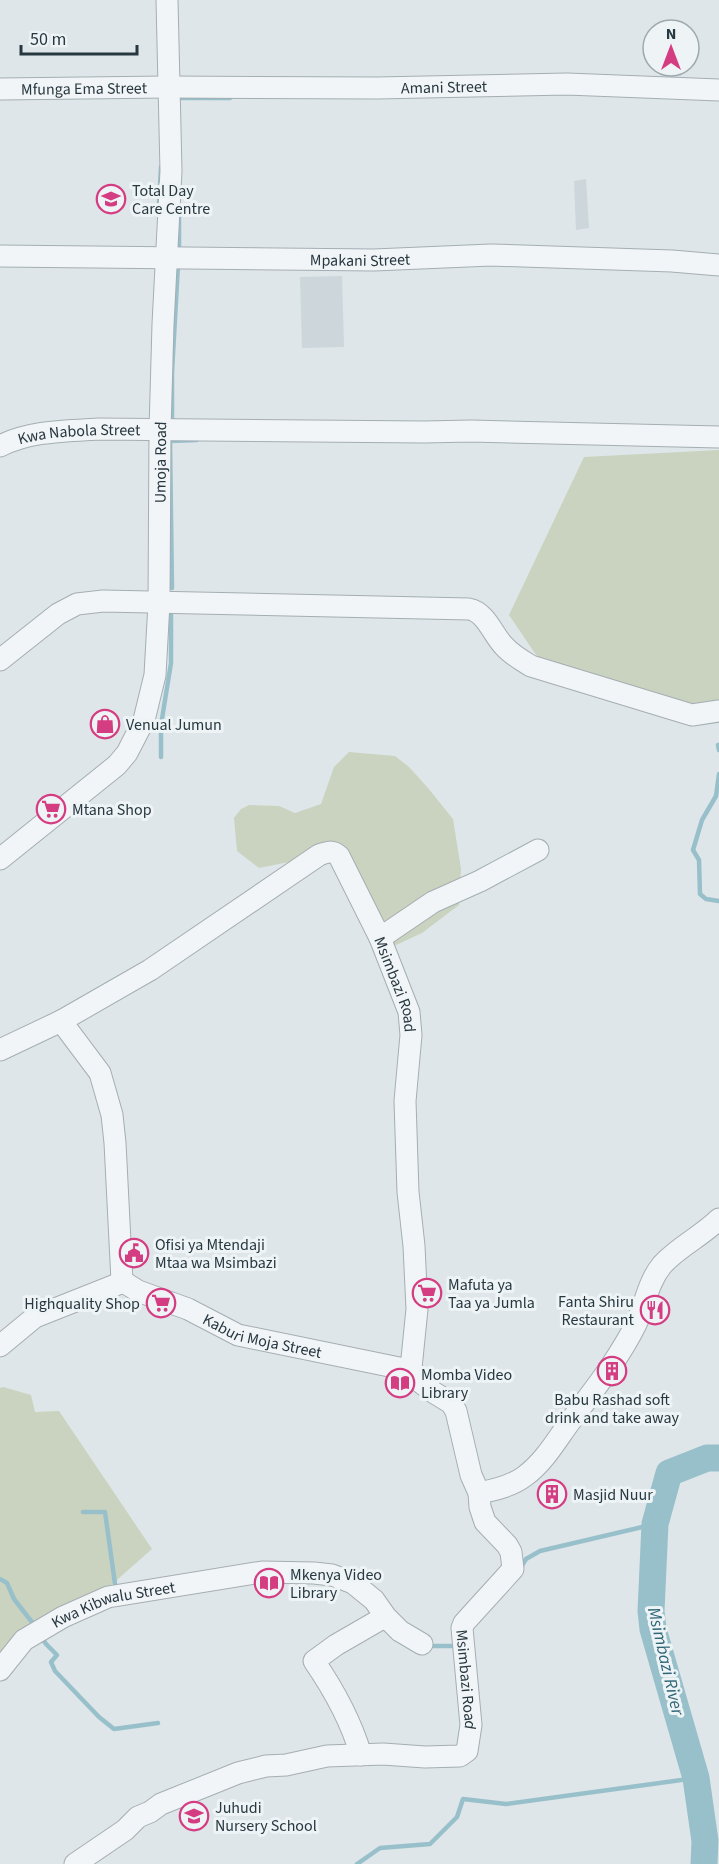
<svg xmlns="http://www.w3.org/2000/svg" width="719" height="1864" viewBox="0 0 719 1864" font-family="'Source Sans 3',sans-serif">
<rect width="100%" height="100%" fill="#dfe6e9"/>
<path fill="#cdd6db" d="M586 179 589 228 576 230 574 181Z
M342 276 344 347 302 348 300 277Z"/>
<path fill="#cad3bf" d="M719 450V710L709 712 549 674 509 615 584 457Z
M349 752 395 756 409 767 428 788 453 819 461 869 459 905 422 933 392 947 322 849 304 852 289 862 259 868 237 851 234 818 241 809 249 805 279 806 295 813 321 804 334 767Z
M3 1387 31 1395 35 1412 59 1411 152 1549 93 1601 20 1642 0 1673V1388Z"/>
<g fill="none" stroke-linecap="round" stroke-linejoin="round">
<path stroke="#98c0cb" stroke-width="4.5" d="M178 101V98H230
M159 204 161 167
M179 250V208
M172 423V372L178 265
M172 588 170 441 197 440
M718 745 719 750
M161 757V725L171 663V614
M719 774 716 796 702 820 693 850 699 860 700 894 706 899 719 901
M83 1512H105L116 1591
M520 1569 526 1559 540 1551 655 1524
M0 1579 7 1583 14 1599 35 1626
M41 1636 46 1644 57 1655 51 1662 55 1671 99 1717 114 1729 158 1723
M428 1646H459
M357 1864 380 1848 430 1844 457 1817 463 1799 506 1804 696 1778"/>
<path stroke="#98c0cb" stroke-width="27" d="M704 1864 705 1841 696 1778 653 1629 651 1611 655 1524 669 1473 707 1458H719"/>
<g stroke="#a4aeb3" stroke-width="23">
<g id="minor">
<path id="s1" d="M0 89 167 87 377 88 567 84 719 90"/>
<path id="s2" d="M0 256 374 260 491 255 672 261 719 265"/>
<path id="s3" d="M0 446C30 431 64 431 98 429L424 432 471 431 719 437"/>
<path d="M0 660 58 614 77 604 103 601 469 609C486 612 493 635 504 646 512 655 521 660 531 666L692 715 719 711"/>
<path id="s4" d="M0 859 117 765 127 753 144 720 155 675 159 603 160 430 163 324 171 171 167 0"/>
<path d="M380 938 433 902 480 881 538 850"/>
<path id="s5" d="M0 1050 61 1021 150 970 319 855C327 852 332 850 339 856L380 938 409 1012 411 1035 405 1101 408 1192 414 1246 417 1309 411 1368 420 1382 433 1392 451 1403 456 1411 471 1475 479 1493 480 1507 485 1522 507 1545 511 1552 513 1569 464 1623 462 1628 471 1725 467 1751 460 1756 425 1757 383 1754 327 1756 286 1765 266 1766 238 1773 161 1804 150 1812 138 1817 125 1830 75 1864"/>
<path id="s6" d="M122 1281 138 1291 188 1309 238 1335 404 1369 411 1368"/>
<path d="M0 1346 35 1317 118 1284 122 1281 115 1143 112 1115 100 1073 61 1021"/>
<path d="M479 1493C495 1490 512 1486 525 1476 544 1462 556 1441 569 1423 593 1391 618 1360 636 1324 645 1305 648 1282 662 1265 678 1247 702 1236 719 1219"/>
<path id="s7" d="M0 1670 24 1640 63 1617 108 1597 262 1572 314 1573 332 1575 353 1583 374 1600 386 1617 400 1631 422 1644"/>
<path d="M361 1755C351 1721 334 1690 314 1661L336 1645 381 1619"/>
</g>
</g>
<use href="#minor" stroke="#f2f5f7" stroke-width="21"/>
</g>
<defs>
<g id="school-ring" transform="scale(1.5)"><circle r="9.5" fill="#eef4f6" stroke="#d53d82" stroke-width="1.5"/><path d="M0-5L7-2L0 1L-7-2ZM-4 1L0 2.5L4 1V4Q0 6-4 4Z" fill="#d53d82"/></g>
<g id="shop-ring" transform="scale(1.5)"><circle r="9.5" fill="#eef4f6" stroke="#d53d82" stroke-width="1.5"/><path d="M-5-2.5h2.3a2.7 3.5 0 0 1 5.4 0H5L5.5 6h-11ZM-1.5-2.5h3a1.5 2.3 0 0 0-3 0Z" fill="#d53d82"/></g>
<g id="supermarket-ring" transform="scale(1.5)"><circle r="9.5" fill="#eef4f6" stroke="#d53d82" stroke-width="1.5"/><path d="M-6-5.5h2.5l.6 2H6L4.5 2H-2.5L-4.4-4H-6ZM-1.5 3.2a1.3 1.3 0 1 0 .1 0ZM3 3.2a1.3 1.3 0 1 0 .1 0Z" fill="#d53d82"/></g>
<g id="civic-ring" transform="scale(1.5)"><circle r="9.5" fill="#eef4f6" stroke="#d53d82" stroke-width="1.5"/><path d="M-.6-6.5H3V-4.5H.6V-3L4-1V1h2V6H-6V1h2V-1L-.6-3ZM-1.2 2.5V6h2.4V2.5Z" fill="#d53d82"/></g>
<g id="restaurant-ring" transform="scale(1.5)"><circle r="9.5" fill="#eef4f6" stroke="#d53d82" stroke-width="1.5"/><path d="M-5-6h1v4h1v-4h1v4h1v-4h1v5L-1.5 .5V6h-2V.5L-5-1ZM5-6V6H3V1.5H1.5Q1.5-4 5-6Z" fill="#d53d82"/></g>
<g id="building-ring" transform="scale(1.5)"><circle r="9.5" fill="#eef4f6" stroke="#d53d82" stroke-width="1.5"/><path d="M-4-6H4V6H1V3H-1V6H-4ZM-2.5-4.3h1.7v1.8h-1.7ZM.8-4.3h1.7v1.8H.8ZM-2.5-1h1.7V.8h-1.7ZM.8-1h1.7V.8H.8Z" fill="#d53d82"/></g>
<g id="library-ring" transform="scale(1.5)"><circle r="9.5" fill="#eef4f6" stroke="#d53d82" stroke-width="1.5"/><path d="M-6-4Q-3-5.5-.7-3.5V5Q-3 3-6 4ZM6-4Q3-5.5 .7-3.5V5Q3 3 6 4Z" fill="#d53d82"/></g>
</defs>
<g fill-rule="evenodd">
<use href="#school-ring" x="111" y="199"/>
<use href="#shop-ring" x="105" y="724"/>
<use href="#supermarket-ring" x="51" y="809"/>
<use href="#civic-ring" x="134" y="1253"/>
<use href="#supermarket-ring" x="427" y="1293"/>
<use href="#supermarket-ring" x="161" y="1303"/>
<use href="#restaurant-ring" x="655" y="1310"/>
<use href="#building-ring" x="612" y="1371"/>
<use href="#library-ring" x="400" y="1383"/>
<use href="#building-ring" x="552" y="1494"/>
<use href="#library-ring" x="269" y="1583"/>
<use href="#school-ring" x="194" y="1816"/>
</g>
<g text-anchor="middle" stroke-width="6" stroke-linejoin="round" paint-order="stroke">
<g font-size="16" fill="#273841" stroke="#eef4f6">
<text dy="6" stroke="none"><textPath href="#s1" startOffset="444">Amani Street</textPath></text>
<text dy="6" stroke="none"><textPath href="#s1" startOffset="84">Mfunga Ema Street</textPath></text>
<text dy="6" stroke="none"><textPath href="#s2" startOffset="360">Mpakani Street</textPath></text>
<text dy="6" stroke="none"><textPath href="#s3" startOffset="81">Kwa Nabola Street</textPath></text>
<text dy="6" stroke="none"><textPath href="#s4" startOffset="462">Umoja Road</textPath></text>
<text dy="6" stroke="none"><textPath href="#s5" startOffset="537">Msimbazi Road</textPath></text>
<text dy="6" stroke="none"><textPath href="#s6" startOffset="152">Kaburi Moja Street</textPath></text>
<text dy="6" stroke="none"><textPath href="#s7" startOffset="136">Kwa Kibwalu Street</textPath></text>
<text dy="6" stroke="none"><textPath href="#s5" startOffset="1290">Msimbazi Road</textPath></text>
</g>
<g font-size="16" fill="#273841" stroke="#eef4f6" text-anchor="start">
<text x="132" y="196">Total Day<tspan x="132" dy="18">Care Centre</tspan></text>
<text x="126" y="730">Venual Jumun</text>
<text x="72" y="815">Mtana Shop</text>
<text x="155" y="1250">Ofisi ya Mtendaji<tspan x="155" dy="18">Mtaa wa Msimbazi</tspan></text>
<text x="448" y="1290">Mafuta ya<tspan x="448" dy="18">Taa ya Jumla</tspan></text>
<text x="634" y="1307" text-anchor="end">Fanta Shiru<tspan x="634" dy="18">Restaurant</tspan></text>
<text x="140" y="1309" text-anchor="end">Highquality Shop</text>
<text x="421" y="1380">Momba Video<tspan x="421" dy="18">Library</tspan></text>
<text x="612" y="1405" text-anchor="middle">Babu Rashad soft<tspan x="612" dy="18">drink and take away</tspan></text>
<text x="573" y="1500">Masjid Nuur</text>
<text x="290" y="1580">Mkenya Video<tspan x="290" dy="18">Library</tspan></text>
<text x="215" y="1813">Juhudi<tspan x="215" dy="18">Nursery School</tspan></text>
</g>
<g font-size="18" font-style="italic" fill="#2f6577" stroke="#eef4f6">
<text transform="translate(666 1661) rotate(77)" y="6">Msimbazi River</text>
</g>
</g>
<g transform="translate(671 48)"><circle r="28" fill="#eef4f6" stroke="#9ea9ae" stroke-width="1.5"/>
<path d="M0-4.5L10 22L0 15L-10 22Z" fill="#d53d82"/>
<text y="-9" font-size="16" font-weight="bold" text-anchor="middle" fill="#273841">N</text>
</g>
<path d="M21 45v9h116v-9" fill="none" stroke="#273841" stroke-width="3"/>
<text x="30" y="45" font-size="18" fill="#273841" stroke="#eef4f6" stroke-width="4.5" paint-order="stroke">50 m</text>
</svg>
